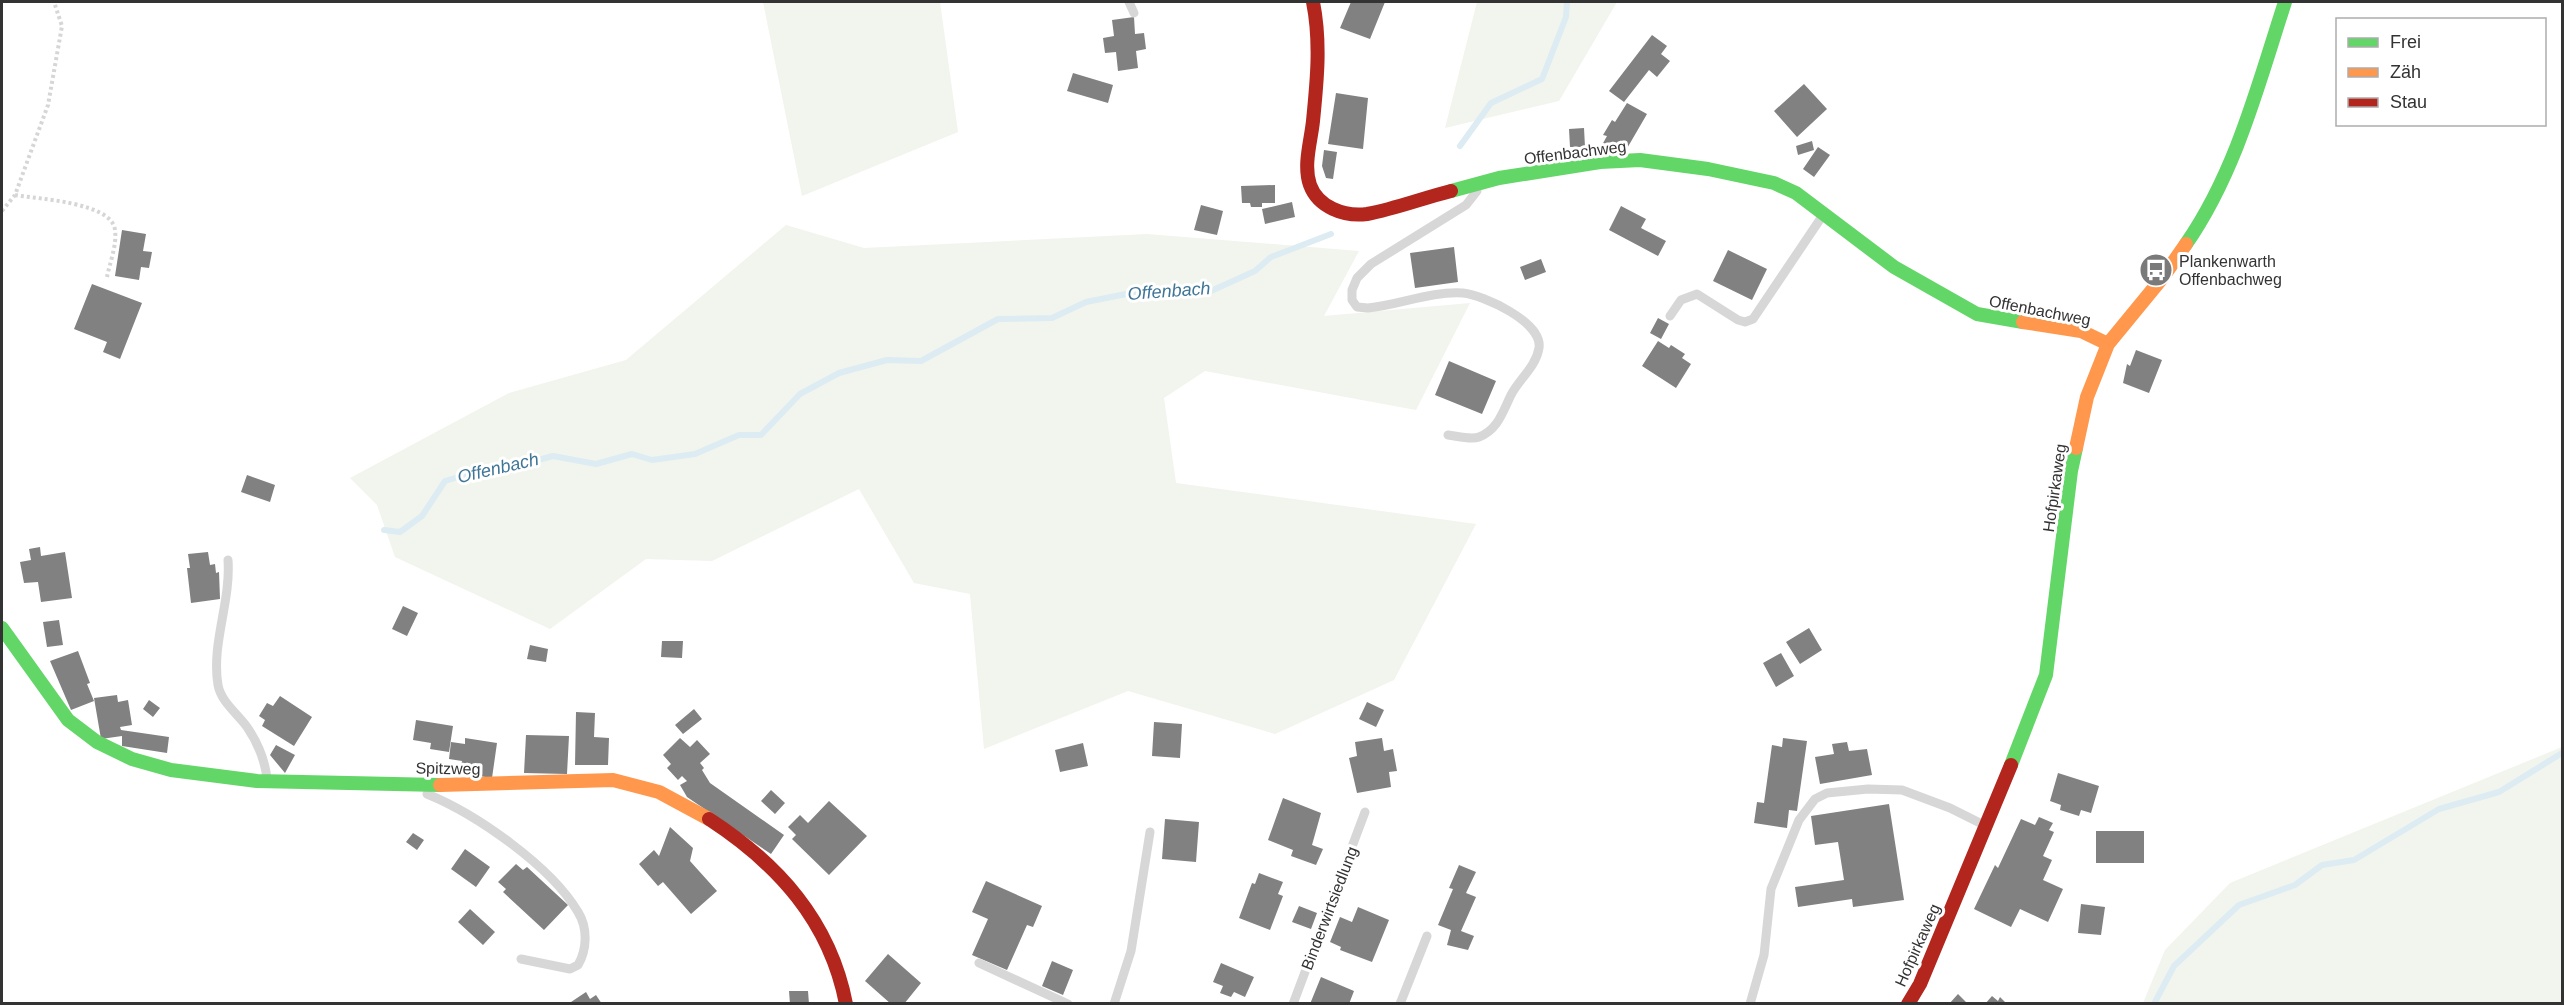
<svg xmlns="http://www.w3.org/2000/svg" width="2564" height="1005" viewBox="0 0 2564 1005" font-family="Arial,sans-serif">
<rect width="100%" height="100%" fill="#fff"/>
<path fill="#f1f5ed" d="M763 2H940L958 132 802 196Z
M1477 2H1617L1559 101 1445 128Z
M786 225 864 248 1147 234 1359 251 1324 316 1470 303 1416 410 1205 371 1164 398 1176 483 1476 524 1394 680 1275 734 1128 691 984 749 970 594 914 583 859 489 712 561 646 559 550 629 395 557 377 505 350 478 509 393 626 360Z
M2562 747V1003H2143L2165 950 2230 883Z"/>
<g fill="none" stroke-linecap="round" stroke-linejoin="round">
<path stroke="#ddebf3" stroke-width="6" d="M1460 146 1491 103 1542 79 1566 17 1567 2
M384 530 400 532 422 516 445 481 471 473H490L553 456 596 464 632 454 652 460 695 454 739 435H761L800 394 839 373 887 360 921 361 998 319 1052 318 1086 302 1141 291H1211L1255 271 1271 257 1331 234
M2154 1004 2174 966 2239 905 2295 885 2322 865 2354 860 2439 809 2499 792 2562 753"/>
</g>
<path fill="#818181" d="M1351 2H1385L1370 39 1340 28Z
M1134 17 1135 34 1144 33 1146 49 1136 51 1138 68 1118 71 1116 52 1105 53 1103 38 1114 36 1112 20Z
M1652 35 1667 46 1661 54 1670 61 1657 77 1649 70 1624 102 1609 91Z
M1073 73 1113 85 1108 103 1067 91Z
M1804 84 1827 109 1797 137 1774 111Z
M1336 93 1368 98 1363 149 1328 144Z
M1627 103 1647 114 1622 157 1602 145 1607 136 1603 135 1612 120 1615 122Z
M1584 128 1585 147H1570L1569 129Z
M1812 141 1814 150 1798 155 1796 146Z
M1818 147 1830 155 1814 177 1803 169Z
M1324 150 1337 152 1333 179 1326 178 1322 166Z
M1275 185V203H1262V207H1251L1250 203H1242L1241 186Z
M1292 202 1295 217 1265 224 1262 209Z
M1201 205 1223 211 1217 235 1194 230Z
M1621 206 1646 219 1641 228 1666 241 1658 256 1609 230Z
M122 230 146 234 143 251 152 252 149 268 141 267 139 280 115 276Z
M1454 247 1458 282 1415 288 1410 253Z
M1728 250 1767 269 1752 300 1713 281Z
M1541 259 1546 272 1525 280 1520 267Z
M92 284 142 303 120 359 103 352 107 342 74 329Z
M1658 318 1669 324 1661 339 1650 333Z
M1658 341 1669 348 1671 345 1685 354 1682 358 1691 364 1676 388 1642 366Z
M2136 350 2162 360 2149 393 2123 383 2127 364 2130 366Z
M1449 361 1496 381 1482 414 1435 395Z
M247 475 275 485 270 502 241 492Z
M40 547 41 556 65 552 72 598 41 602 38 582 24 583 20 562 31 560 29 549Z
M208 552 210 565 215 564 216 573 219 572 220 599 191 603 187 568H190L188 554Z
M403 606 418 613 407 636 392 629Z
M59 620 63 645 47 647 43 622Z
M1809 628 1822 650 1800 664 1786 642Z
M662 641H683L682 658 661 657Z
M530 645 548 649 546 662 527 659Z
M78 651 90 683 87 684 94 701 71 710 50 661Z
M1781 653 1794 676 1776 687 1763 663Z
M117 695 118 702 128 700 132 725 120 727 121 730 169 737 167 753 122 746V736L101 739 94 698Z
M280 696 312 717 294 746 262 726 265 720 259 716 267 703 273 706Z
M149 700 160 708 153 717 143 709Z
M1367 702 1384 710 1376 727 1359 719Z
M694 709 702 719 683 734 675 725Z
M576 712 595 713 594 737 609 738 608 765H575Z
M416 720 453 726 449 752 430 749 431 743 413 740Z
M1154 722 1182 724 1180 758 1152 756Z
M526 735 569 736 567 774 524 773Z
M465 738 497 743 492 778 460 773 462 761 449 759 451 742 465 744Z
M680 738 690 747 697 740 710 754 700 763 704 768 702 770 710 783 784 835 771 854 687 797 680 785 687 781 682 776 678 780 667 768 671 764 663 755Z
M1382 738 1384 751 1393 749 1397 771 1389 772 1391 787 1357 793 1349 758 1357 756 1355 742Z
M1783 738 1807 741 1797 811 1789 810 1787 828 1754 823 1757 802 1764 803 1772 745 1782 747Z
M1847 742 1849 751 1867 749 1872 775 1820 784 1815 757 1834 754 1832 744Z
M1083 743 1088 766 1060 772 1055 750Z
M276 745 295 755 285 773 270 755Z
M2058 773 2099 786 2091 813 2081 810 2079 816 2060 810 2061 805 2050 801Z
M771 790 785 803 775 814 761 801Z
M1283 798 1321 813 1312 845 1323 849 1316 865 1291 856 1293 850 1268 840Z
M829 801 867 836 829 875 792 839 796 835 788 827 800 815 808 823Z
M1889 804 1904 900 1853 907 1852 899 1798 907 1795 887 1844 880 1838 842 1815 845 1811 816Z
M2039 817 2053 823 2049 830 2054 832 2043 856 2052 860 2043 880 2063 889 2048 922 2020 909 2011 927 1974 909 1995 865 1998 868 2021 819 2035 825Z
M1165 819 1199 822 1196 862 1162 859Z
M670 827 693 848 690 861 717 891 691 914 663 882 658 886 639 864 654 850 659 856Z
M2096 831H2144V863H2096Z
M413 833 424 840 417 850 406 842Z
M465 849 490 867 476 887 451 869Z
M516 864 523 870 527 867 568 905 544 930 503 892 506 889 498 882Z
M1459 865 1476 872 1466 893 1476 897 1461 931 1474 936 1468 950 1447 945 1451 930 1438 925 1453 889 1449 888Z
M1259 873 1283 882 1278 894 1283 896 1270 930 1239 918 1252 883 1255 884Z
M986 881 1042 906 1033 927 1027 925 1007 970 972 955 988 919 972 912Z
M2081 904 2105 907 2101 935 2078 933Z
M1299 906 1317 913 1311 929 1292 922Z
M1358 907 1389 920 1372 962 1340 950 1341 947 1330 942 1340 917 1352 922Z
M470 909 495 932 483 945 458 922Z
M888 954 921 983 904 1004H891L865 981Z
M1052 961 1073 970 1063 995 1042 986Z
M1221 963 1254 977 1245 997 1234 992 1231 997 1220 993 1223 986 1213 982Z
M1321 977 1354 991 1349 1004H1310Z
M789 991H808L809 1004H790Z
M586 992 590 999 596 995 602 1004H568Z
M1958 994 1968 1004H1949Z
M1992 996 1998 1001 2000 997 2007 1004H1985Z"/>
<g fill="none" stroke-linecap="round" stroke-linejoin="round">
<path stroke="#d6d6d6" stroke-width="4" stroke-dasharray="3 3" stroke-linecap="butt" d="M15 195C37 199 112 202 115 230 117 245 110 262 107 277
M2 211 15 195 48 105 62 26 54 2"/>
<path stroke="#d7d7d7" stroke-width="9" d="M1129 2 1134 13
M1670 316 1681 300 1697 294 1738 320 1745 322 1753 319 1823 215
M1448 435C1457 436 1471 440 1479 437 1498 430 1503 411 1511 395 1519 379 1536 367 1539 348 1543 322 1483 295 1463 293 1430 291 1400 305 1368 308L1357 307 1352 300V290L1357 278 1371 264 1466 205 1477 191
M228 560C231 602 211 644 218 685 221 702 238 714 247 727 258 743 265 760 267 779
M427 794C476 814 551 866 578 912 588 928 587 950 578 965L570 969 521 959
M979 963 1068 1004
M1114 1004 1131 951 1150 832
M1293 1004 1365 812
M1400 1004 1427 936
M1750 1004 1764 955 1771 889 1799 820 1815 799 1827 793 1868 789 1902 790 1950 808 1984 825"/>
<path stroke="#63d668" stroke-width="14" d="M1451 191 1499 178 1600 162 1640 160 1708 169 1774 183 1796 193 1894 267 1977 314 2023 322
M2186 244C2236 172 2258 85 2285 2
M2 628 68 720 97 742 132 759 171 770 257 781 440 785
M2011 765 2046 675 2071 471 2076 448"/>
<path stroke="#ff974d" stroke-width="14" d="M2023 322 2081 331 2108 344
M2076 448 2087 397 2108 344 2163 277 2186 244
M440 785 613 780 659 792 709 819"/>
<path stroke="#b3261e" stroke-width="14" d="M1313 2C1321 42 1317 81 1313 121 1311 141 1303 165 1310 185 1318 207 1344 217 1367 214 1395 209 1423 198 1451 191
M709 819C778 864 830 921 846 1004
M1908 1004 1920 984 2011 765"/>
</g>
<defs>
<g id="bus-disc" transform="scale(1.725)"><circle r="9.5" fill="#7a7a7a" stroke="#fff"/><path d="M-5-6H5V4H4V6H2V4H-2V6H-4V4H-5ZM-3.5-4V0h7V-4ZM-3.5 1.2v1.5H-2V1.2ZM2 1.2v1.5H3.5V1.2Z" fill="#fff"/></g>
</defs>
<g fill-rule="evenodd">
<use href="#bus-disc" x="2156" y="270"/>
</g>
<g text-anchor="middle" stroke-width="6" stroke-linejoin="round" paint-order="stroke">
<g font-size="16" fill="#333" stroke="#fff">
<text transform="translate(1575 152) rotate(-7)" y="6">Offenbachweg</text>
<text transform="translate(2040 310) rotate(11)" y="6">Offenbachweg</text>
<text transform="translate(2054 488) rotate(-82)" y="6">Hofpirkaweg</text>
<text transform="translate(448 768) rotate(1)" y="6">Spitzweg</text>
<text transform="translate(1329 908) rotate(-69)" y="6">Binderwirtsiedlung</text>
<text transform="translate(1917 945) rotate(-66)" y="6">Hofpirkaweg</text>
</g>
<g font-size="16" fill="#333" stroke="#fff" text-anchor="start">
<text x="2179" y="267">Plankenwarth<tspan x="2179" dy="18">Offenbachweg</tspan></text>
</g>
<g font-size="18" font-style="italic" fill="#3f7597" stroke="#fff">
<text transform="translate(1169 291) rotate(-4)" y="6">Offenbach</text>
<text transform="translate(498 468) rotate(-13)" y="6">Offenbach</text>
</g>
</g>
<rect width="2564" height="1005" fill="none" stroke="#333333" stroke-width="6"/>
<rect x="2336" y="18" width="210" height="108" fill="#ffffff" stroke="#adadad" stroke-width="1.5"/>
<rect x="2348" y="38" width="30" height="9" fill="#63d668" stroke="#adadad" stroke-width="1.5"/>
<text x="2390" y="48" font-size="18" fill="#333333">Frei</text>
<rect x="2348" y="68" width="30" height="9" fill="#ff974d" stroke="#adadad" stroke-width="1.5"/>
<text x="2390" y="78" font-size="18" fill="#333333">Zäh</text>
<rect x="2348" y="98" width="30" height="9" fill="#b3261e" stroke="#adadad" stroke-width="1.5"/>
<text x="2390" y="108" font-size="18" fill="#333333">Stau</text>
</svg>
